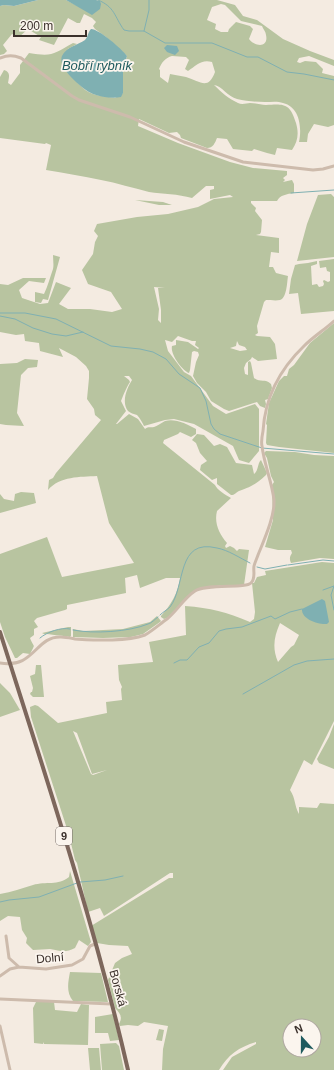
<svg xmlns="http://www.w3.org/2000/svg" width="334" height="1070" viewBox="0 0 334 1070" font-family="Helvetica,sans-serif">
<rect width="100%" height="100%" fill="#f4ebe1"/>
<path fill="#b8c4a0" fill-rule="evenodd" d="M38 0H66L91 13 100 1 96 0H217L235 5 243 16 257 20 283 39 310 51 334 60V66L309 56 299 58 297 62 300 63 305 61 316 62 323 69 322 73 334 76V125L328 127 314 124 308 134 307 142H299C302 128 300 107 283 103 278 101 271 102 265 102 256 102 246 101 237 99 228 97 222 86 214 85 221 92 229 99 238 103 242 105 247 103 250 103 256 103 261 105 266 105 284 104 290 103 296 123 299 133 298 141 292 150L277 148 275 155 267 153 254 149 252 151 233 149 227 139 217 138C215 143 213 148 207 148L181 138 180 135 177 132 169 133 139 119 138 126 178 143 230 162 253 168 287 171V175L283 178 285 180 283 182 292 180 294 184V193C287 194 280 195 277 201H251V203L256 208 255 211 262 220 261 232 260 234 256 235 279 238V253L271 252 269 267H273L276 273 288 276C287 282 287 298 280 300 276 301 270 300 266 300L264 302 257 326 258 333 255 335 257 336 270 337 275 344 277 359 258 361 252 357 251 359 246 363 244 368 245 374 248 375V362L250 361 251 363 254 378C261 383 265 378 271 384L272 388 268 399 265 400 266 404 265 408 260 406 257 402 229 411 224 409 211 401 206 392 197 383 193 376 196 362 199 355 198 352 194 351 192 352 190 370 189 373C182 370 170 354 172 346L176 345V340L188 342 198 349 199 348 195 345 196 341H192L178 336 172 342 165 340 168 351 184 372 191 376 213 406 226 414 255 404 259 409V451L249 463 239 460 233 446 194 424 174 419 165 420 144 426C142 422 140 418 137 415 134 414 130 413 128 411 121 402 127 388 132 380L129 376H124L129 380 130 382C127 386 123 396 121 401L126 411 116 424H117L129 414 138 419 145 429C149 426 150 428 154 427 157 426 161 423 165 421 175 418 187 424 196 429V434L191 437 180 432 178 434 164 440 163 443 215 485C217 490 226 495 231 498L217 511C214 523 219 534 227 543L225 546 226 548 230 546 234 548 237 551 239 549 249 550 244 585H222L196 590 167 618 164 619 161 617V616C171 605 178 593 180 578H166L140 588 137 575 125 578 126 593 67 605V609L65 610 37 618 34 621 38 627 34 629V635L30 638C34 649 36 642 30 654L23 653 17 658H15L5 637 0 622V554L47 537 62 577 134 563 109 523 97 476C80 477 60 476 48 490L49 480 53 478 56 473 101 420 95 415 94 409 87 399 89 378V371L86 366 76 357 59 348 63 357 40 351 39 343 25 341 24 334 16 335 0 332V284L8 285 23 278H46L44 283 29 281 19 290 22 298 40 304 48 303 56 282 71 288 59 304 68 309H90L112 312 122 309 111 292 88 284 82 270 93 254 95 242 98 236 94 231 97 224 137 217 168 214 198 207 214 199 233 197 230 195 210 199V190L214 189V186H206L192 198C178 194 163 194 149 192 133 188 117 183 101 180 83 176 64 173 46 170L51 145 46 143 45 144 0 138V77L4 70C11 72 9 77 8 83L11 85 20 73V65L29 53C53 57 53 54 73 43L77 44 68 49 65 69C71 75 76 82 82 87 90 96 104 96 115 98L123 93V69L127 56 106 37 95 29 93 26 96 22 92 18 84 14 80 23H77L68 18 54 45 39 40 41 37 31 31 27 30 19 37 12 34 3 45 7 51 4 54 0 55V6L4 5 14 6ZM221 4 225 5 241 21 262 26C263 29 266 32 266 35 269 48 255 47 249 39L253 29 250 26 236 22 229 29 228 32H221L215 29 216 24 207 20 212 7ZM172 56 186 57 189 60 185 69 188 71C196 66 201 59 212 62L215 72C208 91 200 81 186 77 181 76 175 75 170 74L168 83 160 77V70L159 69C162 62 165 58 172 56ZM154 287 165 288H158L161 310V323L158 320 159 309ZM237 341 239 345 245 347 247 350 240 351 230 348 236 346Z
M331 194 334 197V257L297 261 307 224 318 195Z
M135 200 163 202 172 205H159Z
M53 255 60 257 48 300 43 299 41 303 35 302V292L44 294C48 286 50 277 53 269 54 265 53 260 53 255Z
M334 259V311L301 314 298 293 289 294 291 279 295 265 299 264 308 263 317 261V264L311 266 312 285 317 284 319 287 323 286 324 284 323 281 324 280 328 282 330 281V272L327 271 326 267 320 268 319 261Z
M334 323V453L279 447 267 445 266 443 267 425 266 424 269 403 279 381 284 376H287L289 369 294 365 310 343Z
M25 359 38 360 37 367 28 368 21 375 17 413 24 426 6 425 0 424V364L17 363Z
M197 434 204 435 214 446 220 444 227 447 236 463 252 465 254 474C259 470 257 464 261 460L267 473 266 475C255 485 252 486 239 491 235 493 235 495 231 495L217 484V478L212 480 200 470 201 465 207 461 200 453 196 443 192 440Z
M266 451 295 452 314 455 334 456V559L320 558 291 563C289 559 290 556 292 553L291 550H278L265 547 273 520 272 485 274 482 271 476 267 458 264 453Z
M21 492 34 493 36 503 0 513V494L4 499 14 501 15 494Z
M322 562 334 563V721L312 765 304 760 290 790C296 799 294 805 299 814V807L317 808 320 803 334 804V1070H223L232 1057 256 1044V1042C239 1047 228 1055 219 1070H162L163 1049 168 1026 144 1022 138 1026 128 1025 120 1026 119 1024C123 1017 120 1013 115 1008L108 980 115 963 122 958 132 954 128 946 109 945 97 943 91 926 169 878H173V873H170L104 916 100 908 88 912 77 863 75 860 69 835 31 717 30 707 35 705 38 706 58 723 107 713 106 702 122 700 121 689 122 687 119 680 118 665 153 662 149 642 186 635 185 606C211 608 226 612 250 622L254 619 255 612 252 583H254L257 577 266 575 265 571ZM280 623 299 635 294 645 291 647 278 662C272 648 274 637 280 623ZM73 731 77 733 92 774 107 770 93 775 91 774ZM290 1026H314V1050H290Z
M157 616 161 621 160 622 143 634 131 637 103 638 73 637V629L83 631 123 629 150 622Z
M68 627H71V636L70 637C63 636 49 634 44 634L42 633Z
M36 665H41L44 697H33L30 694 31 692H32L33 688 30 676 35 674Z
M0 683 10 693 20 710 0 717Z
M334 724V769L319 763 317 759 329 737Z
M70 871 91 942 88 946 79 940 75 948C65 953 61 951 50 949 45 949 39 950 33 950L26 943 27 938 22 930 20 917 8 916 0 921V894C12 892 22 888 33 885 46 881 58 886 69 877Z
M70 972 101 973 108 1002 73 1001C66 992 68 983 70 972Z
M36 1002H54L55 1010 77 1012 81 1004 89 1005 88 1045 44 1044 43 1042V1044L34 1043 33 1008Z
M113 1014 119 1040 110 1041 108 1033H95V1017Z
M159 1029 164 1030 162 1041 156 1040Z
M116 1043 119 1046 124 1070H102L100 1044Z
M88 1048H99L101 1070H90Z"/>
<path fill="#7fb0b2" d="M0 0H38L14 6 4 5 0 6Z
M66 0H96L100 1 101 4 100 9 92 15Z
M91 29C99 29 122 49 127 56L123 69V93L121 97C113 99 101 97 93 94 83 90 57 68 62 56 66 47 78 45 85 40 88 37 88 32 91 29Z
M167 45 177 46 179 51 175 55 167 52 164 48Z
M322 599 325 601 329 622 327 624C318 625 301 619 302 609Z"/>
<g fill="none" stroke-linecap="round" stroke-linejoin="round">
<path stroke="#7fb0b2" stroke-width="1" d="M98 0C115 7 114 16 124 30L129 31H144L165 43H212L247 57H258L287 72 304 74 334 80
M144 31 149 10V0
M291 193 334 190
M0 313H25L56 319 111 346 140 349 153 352 166 359 179 374 200 388 206 401 211 424 214 429 220 434 262 448 334 454
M0 316 15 319 33 328 52 334 66 336 83 332
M288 565 323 560 334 561
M257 567 265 569 287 565
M334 586 331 595 334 610
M323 590 334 586
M160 615C163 612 167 610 170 607 186 586 176 538 217 548 228 550 240 558 250 563
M73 630C93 634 129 632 148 624 152 623 155 619 158 617
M40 638C47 632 61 627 70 629
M174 663 180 660H187L199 647 209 643 219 631 226 629 242 627 271 616 275 619 290 612 302 609
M243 694 294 665 307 661 334 659
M80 882 105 880 123 876
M0 902 9 900 39 897 77 883"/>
<path stroke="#cdbbac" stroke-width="3" d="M0 58C8 55 13 55 21 58L72 96 79 100 130 117 184 142 243 162 313 170 323 169 334 166
M0 663C35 669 35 636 61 637 66 637 70 638 75 639 95 640 126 642 145 635 152 631 160 624 167 619 177 611 184 598 195 591 208 583 245 589 251 583 256 578 253 572 254 566 255 562 257 558 258 555 264 540 275 516 274 500 272 482 264 464 262 446 261 442 262 436 263 431 265 398 280 369 304 346 313 337 324 330 334 321
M6 936 9 958 19 967
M0 976 10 969 19 967 46 969 72 965 83 959 90 946 95 944
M0 999 111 1004
M0 1026 10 1070"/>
<path stroke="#7d675c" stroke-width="4" d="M0 632C46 777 94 922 128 1070"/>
</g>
<g text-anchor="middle" stroke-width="3.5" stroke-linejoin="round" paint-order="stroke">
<rect fill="#fbf5ee" stroke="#756b66" stroke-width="1" x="56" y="827" width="16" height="18" rx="3"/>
<g font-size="11" font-weight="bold" fill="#3b302b">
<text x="64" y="840">9</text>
</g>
<g font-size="12" fill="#3b302b" stroke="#fbf5ee">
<text transform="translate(50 958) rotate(-5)" y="4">Dolní</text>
<text transform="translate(118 988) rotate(75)" y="4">Borská</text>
</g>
<g font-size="13" font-style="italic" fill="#1f5a5e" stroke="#fbf5ee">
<text x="97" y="70">Bobří rybník</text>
</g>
</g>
<g transform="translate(302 1038) rotate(339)"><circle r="19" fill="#fbf5ee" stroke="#aea6a0"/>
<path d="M0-3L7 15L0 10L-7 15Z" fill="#1f5a5e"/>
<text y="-6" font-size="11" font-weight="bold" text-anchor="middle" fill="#3b302b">N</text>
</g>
<path d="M14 30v6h72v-6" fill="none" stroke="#3b302b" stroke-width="2"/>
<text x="20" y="30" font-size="12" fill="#3b302b" stroke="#fbf5ee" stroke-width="3" paint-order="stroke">200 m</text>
</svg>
